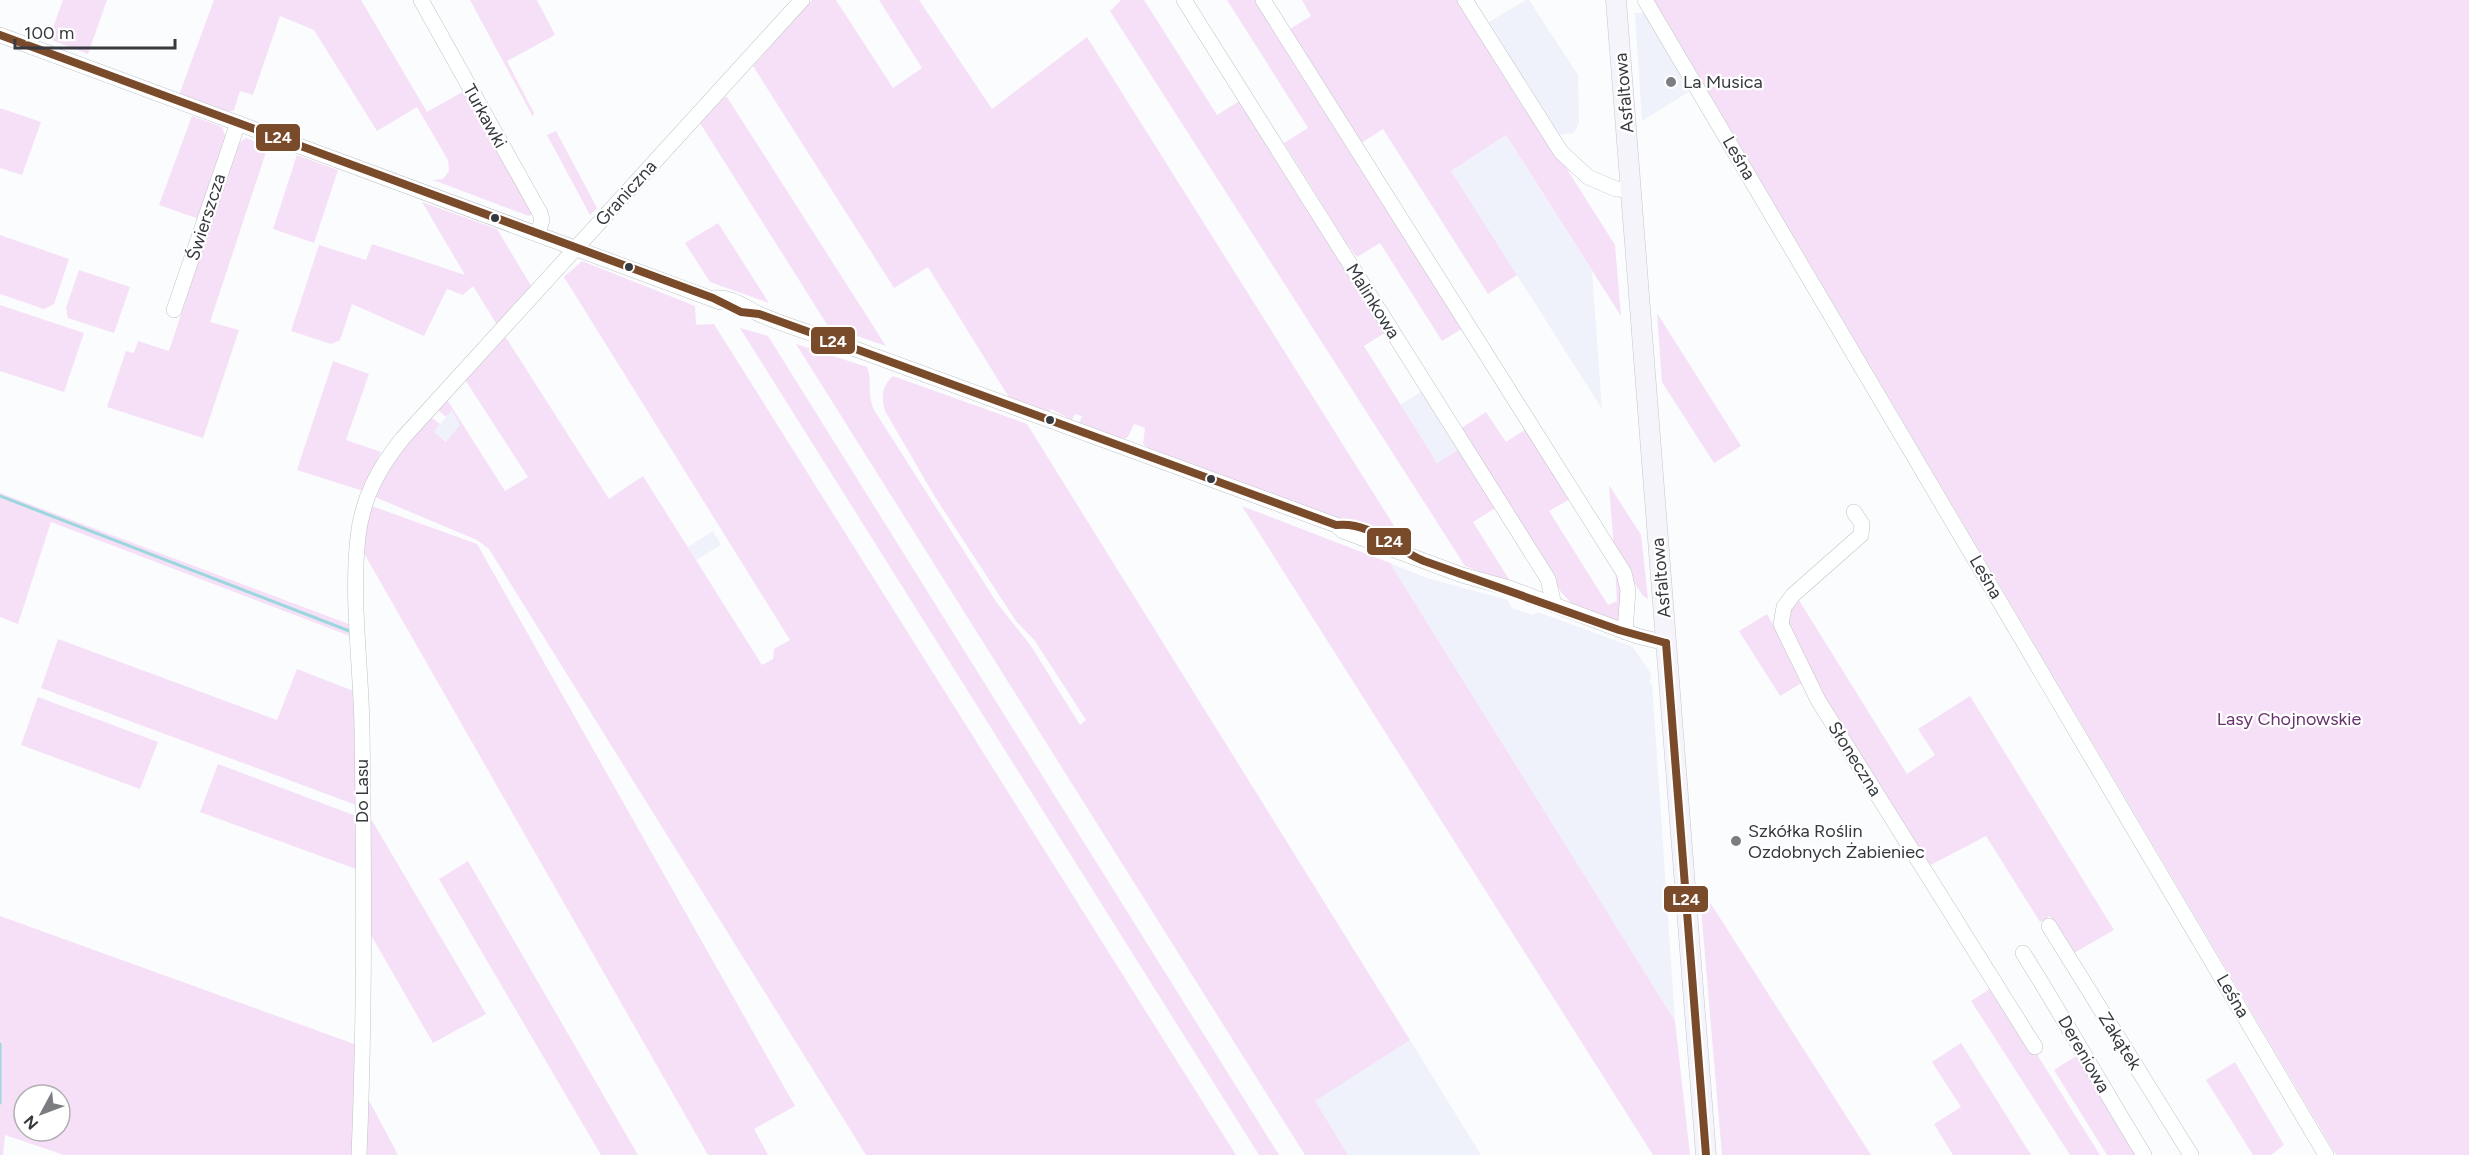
<svg xmlns="http://www.w3.org/2000/svg" width="2469" height="1155" font-family="Figtree,sans-serif">
<rect width="100%" height="100%" fill="#fbfcfd"/>
<g fill="#eff2fa">
<path d="M1526 0H1529L1578 75 1579 123 1574 133 1558 135 1489 22Z"/>
<path d="M1648 12 1693 89 1642 121 1635 13Z"/>
<path d="M1506 135 1592 271 1602 409 1451 171Z"/>
<path d="M1424 390 1461 448 1437 463 1400 405Z"/>
<path d="M452 410 461 424 447 442 434 432Z"/>
<path d="M713 531 721 545 696 560 688 547Z"/>
<path d="M1390 563 1427 578 1508 600 1512 608 1533 615 1538 612 1633 647 1651 674 1650 683 1652 684 1675 1021Z"/>
<path d="M1410 1040 1481 1155H1348L1314 1101Z"/>
</g>
<g fill="#f6e0f8" fill-rule="evenodd">
<path d="M63 0H107L88 54 49 39Z"/>
<path d="M214 0H361L427 112 464 91 535 212 529 216 433 180 443 179 449 171 448 160 417 107 377 131 314 30 280 16 253 95 240 91 234 110 228 112 179 95Z"/>
<path d="M470 0H537L555 35 507 61 534 113 533 117Z"/>
<path d="M812 0H836L893 88 922 68 879 0H919L992 109 1087 37 1406 545 1386 535 1154 452 1143 444 1145 428 1134 424 1128 437 1124 439 1079 423 1082 416 1075 414 1072 420 1051 409 1049 412 1010 399 928 267 894 288 753 66Z"/>
<path d="M1121 0H1144L1217 115 1241 100 1388 331 1364 346 1437 463 1461 448 1497 507 1473 522 1512 584 1465 566 1110 11Z"/>
<path d="M1227 0H1259L1465 327 1442 341 1380 243 1357 257 1347 244 1284 143 1308 128Z"/>
<path d="M1302 0H1460L1615 245 1621 316 1506 135 1451 171 1517 275 1488 294 1383 129 1358 145 1285 32 1311 16Z"/>
<path d="M1654 0H2469V1155H2336Z"/>
<path d="M727 97 886 346 828 326 700 123 721 99Z"/>
<path d="M0 108 41 122 22 175 0 168Z"/>
<path d="M192 116 222 127 226 138 199 219 159 205Z"/>
<path d="M556 131 597 208 590 215 547 135Z"/>
<path d="M246 138 268 146 210 322 239 330 203 438 107 407 126 351 134 353 138 341 169 351 237 144Z"/>
<path d="M297 155 338 170 314 243 273 229Z"/>
<path d="M422 202 497 229 533 289 499 328 473 286 463 295 447 289 424 336 352 304 340 340 331 344 291 331 319 245 366 260 372 244 465 275Z"/>
<path d="M718 223 769 303 710 282 685 243Z"/>
<path d="M0 235 69 259 54 304 44 309 0 294Z"/>
<path d="M582 261 695 306 696 325 714 324 1236 1155H866L489 549 477 540 370 495 384 468 429 416 440 424 434 432 446 442 460 425 452 410 446 417 438 410 446 398 505 491 528 477 464 378 505 336 609 499 643 476 762 665 773 659 774 649 790 640 564 277Z"/>
<path d="M79 270 130 287 114 333 68 318 66 308Z"/>
<path d="M0 305 84 333 64 392 0 371Z"/>
<path d="M1657 313 1741 446 1714 463 1662 382Z"/>
<path d="M740 328 768 336 1279 1155H1259Z"/>
<path d="M796 344 867 367C873 382 866 390 874 410L997 603 1031 646 1080 725 1086 720 1035 641 1016 621 935 497 885 411C881 397 882 386 893 376L1027 424 1410 1040 1315 1101 1348 1155H1305Z"/>
<path d="M333 361 369 374 346 440 381 452 363 491 297 470Z"/>
<path d="M1486 412 1506 442 1529 427 1574 497 1549 511 1608 605 1617 601 1615 564C1623 577 1627 606 1618 620L1613 622 1575 607 1561 592 1460 429Z"/>
<path d="M1609 485 1641 535 1648 599 1643 596 1614 551Z"/>
<path d="M0 493 354 626 355 638 51 522 18 624 0 617Z"/>
<path d="M369 505 477 544 795 1106 754 1129 768 1155H708L361 548Z"/>
<path d="M1242 506 1390 563 1675 1021 1690 1155H1653Z"/>
<path d="M1797 597 1907 774 1935 755 1918 729 1970 696 2114 930 2074 953 2050 916 2040 922 1986 836 1927 867 1815 689 1786 616Z"/>
<path d="M1767 614 1805 681 1780 696 1739 631Z"/>
<path d="M58 639 277 720 297 669 356 692V805L41 688Z"/>
<path d="M38 697 158 742 140 789 21 745Z"/>
<path d="M218 764 356 816V869L200 812Z"/>
<path d="M367 812 486 1014 433 1043 367 928Z"/>
<path d="M468 861 638 1155H601L439 879Z"/>
<path d="M1699 885 1871 1155H1722Z"/>
<path d="M0 916 357 1045 353 1155H64L5 1135 3 1155H0ZM24 1095H60V1131H24Z"/>
<path d="M1994 986 2100 1155H2070L1971 1001Z"/>
<path d="M1961 1043 2031 1155H1953L1934 1124 1961 1107 1932 1062Z"/>
<path d="M2081 1053 2142 1155H2107L2054 1070Z"/>
<path d="M2235 1062 2284 1145 2271 1155H2253L2206 1080Z"/>
<path d="M365 1093 398 1155H363Z"/>
</g>
<g fill="none" stroke-linecap="round" stroke-linejoin="round">
<g stroke="#9cd7de" stroke-width="3">
<path d="M0 496 352 632"/>
<path d="M0 1044V1103"/>
</g>
<defs>
<g id="minor">
<path d="M421 0 540 213 542 220 538 233"/>
<path d="M1184 0 1548 579 1554 605"/>
<path d="M1263 0 1624 573 1628 590 1625 632"/>
<path d="M1465 0 1561 152 1588 177 1616 189 1631 190"/>
<path d="M1645 0 2326 1155"/>
<path d="M0 35 720 302"/>
<path d="M713 298C731 296 744 307 759 314 781 324 805 331 828 339 998 400 1167 463 1336 525L1343 531 1462 575 1509 588 1637 636 1666 643"/>
<path d="M174 310 238 123"/>
<path d="M1854 512 1862 524 1861 535 1793 595 1784 607 1781 624 1818 700 2035 1047"/>
<path d="M2049 926 2191 1155"/>
<path d="M2023 953C2065 1020 2103 1088 2144 1155"/>
<path d="M359 1155C365 1013 364 870 362 728 361 666 351 598 358 537 362 499 378 469 402 439L802 0"/>
</g>
<path id="major" d="M1616 0 1706 1155"/>
</defs>
<use href="#minor" stroke="#c0c2c5" stroke-width="16"/>
<use href="#major" stroke="#c7c6cf" stroke-width="21"/>
<use href="#minor" stroke="#feffff" stroke-width="15"/>
<use href="#major" stroke="#f5f4fa" stroke-width="20"/>
<defs>
<g id="bus-1">
<path d="M0 35 713 298 741 312 759 314 831 340 1336 525C1371 521 1394 549 1424 561L1619 630 1666 643"/>
<path d="M1666 643 1706 1155"/>
</g>
</defs>
<use href="#bus-1" stroke="#fff" stroke-width="12"/>
<use href="#bus-1" stroke="#7a4b2a" stroke-width="8"/>
</g>
<g fill="#7b7d81" stroke="#fff" stroke-width="2">
<circle cx="1671" cy="82" r="6"/>
<circle cx="1736" cy="841" r="6"/>
</g>
<g fill="#36393e" stroke="#fff" stroke-width="2">
<circle cx="495" cy="218" r="5"/>
<circle cx="629" cy="267" r="5"/>
<circle cx="1050" cy="420" r="5"/>
<circle cx="1211" cy="479" r="5"/>
</g>
<g text-anchor="middle" stroke-width="4.5" stroke-linejoin="round" paint-order="stroke">
<g font-size="18" fill="#36393e" stroke="#fff" text-anchor="start">
<text x="1683" y="88">La Musica</text>
<text x="1748" y="837">Szkółka Roślin<tspan x="1748" dy="21">Ozdobnych Żabieniec</tspan></text>
</g>
<g font-size="18" fill="#36393e" stroke="#fff">
<text transform="translate(1624 93) rotate(-95)" y="6">Asfaltowa</text>
<text transform="translate(485 116) rotate(61)" y="6">Turkawki</text>
<text transform="translate(1739 158) rotate(60)" y="6">Leśna</text>
<text transform="translate(626 193) rotate(-48)" y="6">Graniczna</text>
<text transform="translate(206 217) rotate(-72)" y="6">Świerszcza</text>
<text transform="translate(1373 301) rotate(58)" y="6">Malinkowa</text>
<text transform="translate(1986 577) rotate(60)" y="6">Leśna</text>
<text transform="translate(1661 578) rotate(-95)" y="6">Asfaltowa</text>
<text transform="translate(1855 759) rotate(58)" y="6">Słoneczna</text>
<text transform="translate(362 791) rotate(-90)" y="6">Do Lasu</text>
<text transform="translate(2233 996) rotate(60)" y="6">Leśna</text>
<text transform="translate(2120 1041) rotate(58)" y="6">Zakątek</text>
<text transform="translate(2084 1054) rotate(60)" y="6">Dereniowa</text>
</g>
<g font-size="18" fill="#68326d" stroke="#fff">
<text x="2289" y="725">Lasy Chojnowskie</text>
</g>
</g>
<g stroke="#fff" stroke-width="2">
<rect x="255" y="123" width="46" height="29" rx="6" fill="#7a4b2a"/>
<rect x="810" y="326" width="46" height="29" rx="6" fill="#7a4b2a"/>
<rect x="1366" y="527" width="46" height="29" rx="6" fill="#7a4b2a"/>
<rect x="1663" y="885" width="46" height="28" rx="6" fill="#7a4b2a"/>
</g>
<g font-size="16" text-anchor="middle" font-weight="bold" fill="#fff">
<text x="278" y="143">L24</text>
<text x="833" y="347">L24</text>
<text x="1389" y="547">L24</text>
<text x="1686" y="905">L24</text>
</g>
<g transform="translate(42 1113) rotate(229)"><circle r="28" fill="#ffffff" stroke="#afb0b2" stroke-width="1.5"/>
<path d="M0-4.5L10 22L0 15L-10 22Z" fill="#7b7d81"/>
<text y="-9" font-size="16" font-weight="bold" text-anchor="middle" fill="#36393e">N</text>
</g>
<path d="M15 39v9h160v-9" fill="none" stroke="#36393e" stroke-width="3"/>
<text x="24" y="39" font-size="18" fill="#36393e" stroke="#ffffff" stroke-width="4.5" paint-order="stroke">100 m</text>
</svg>
